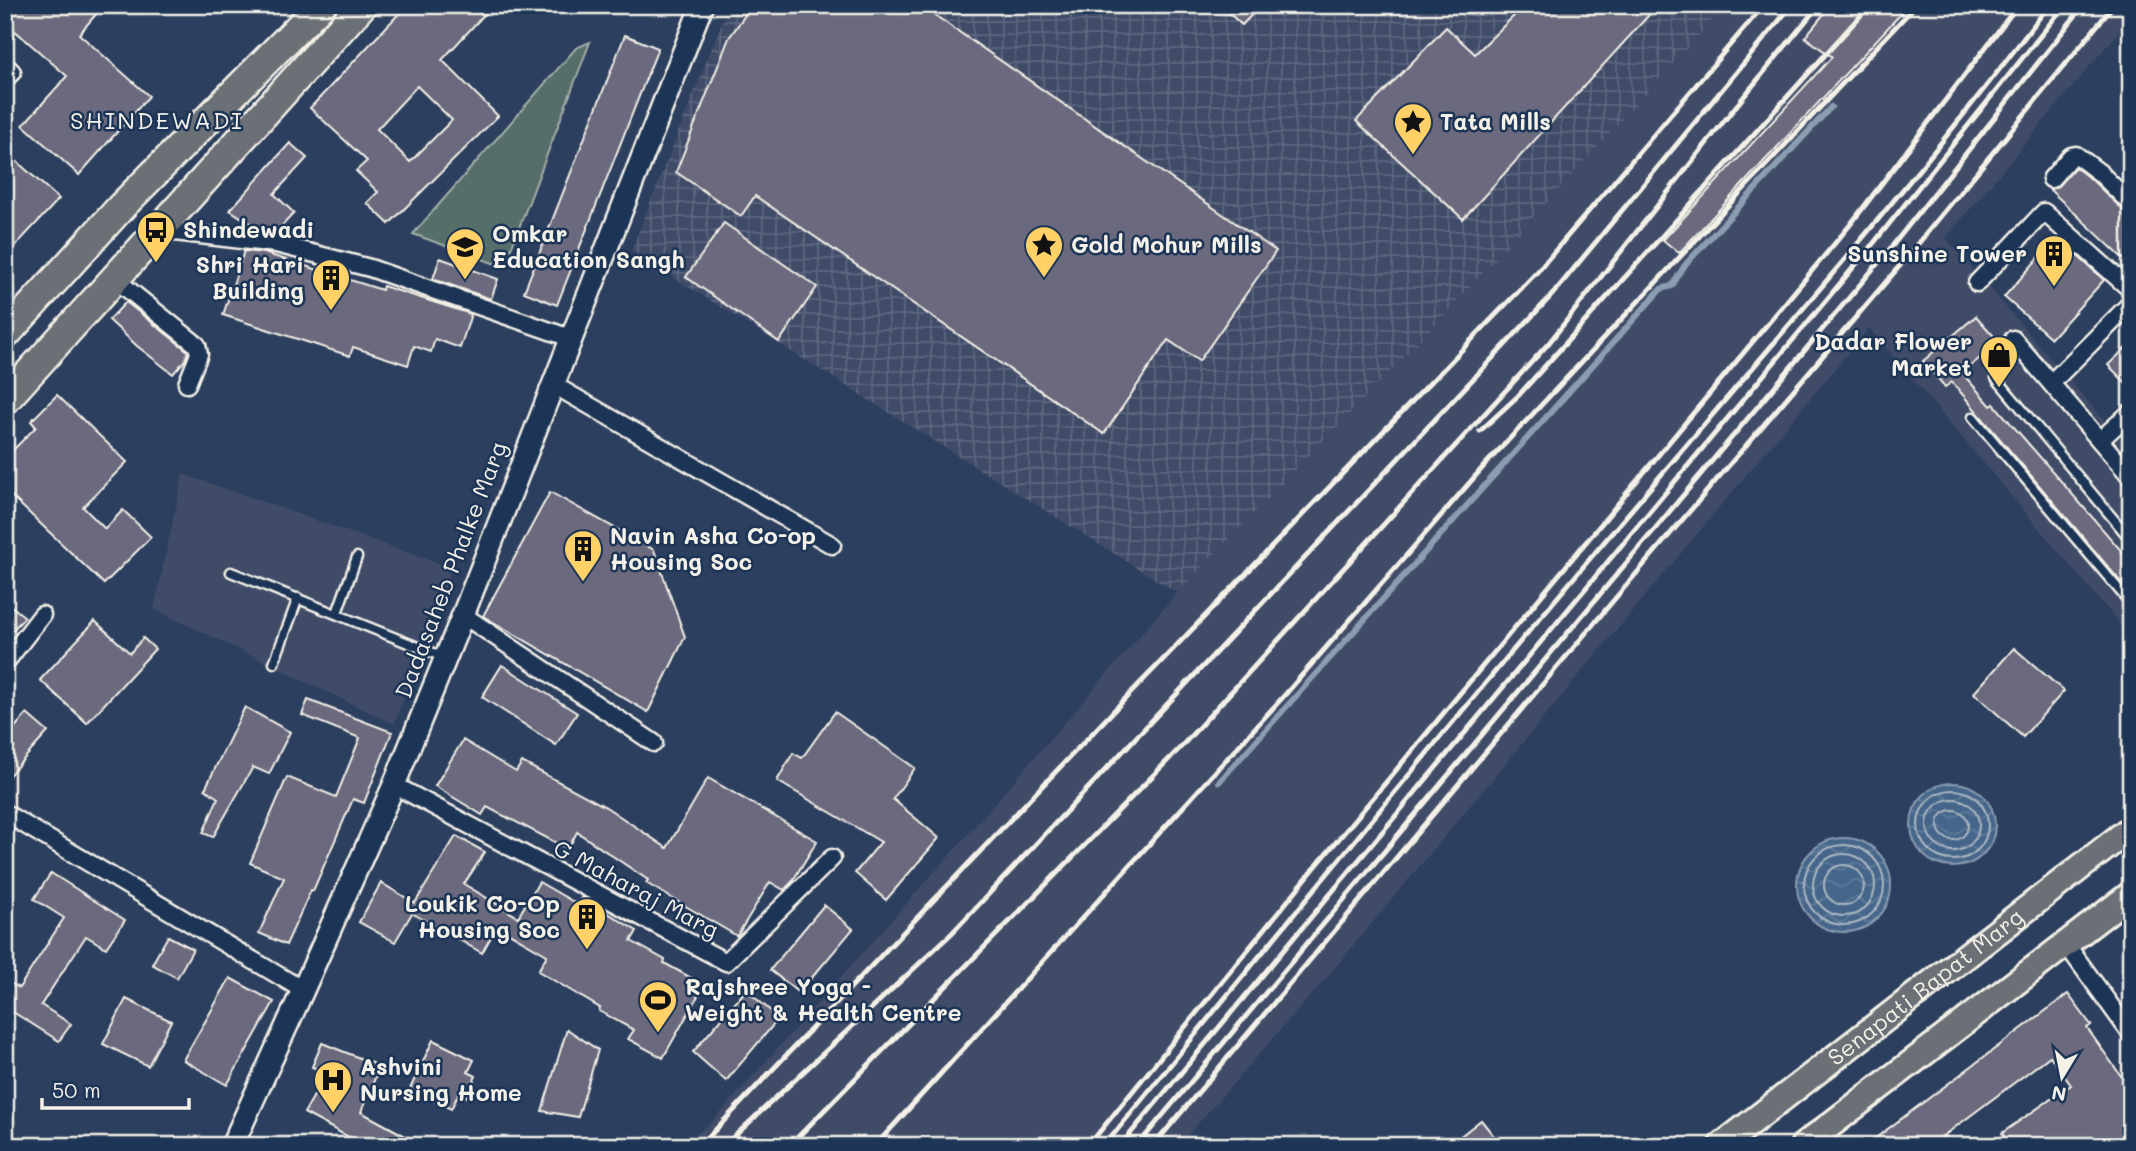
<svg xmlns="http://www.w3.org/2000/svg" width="2136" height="1151" font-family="Mali,sans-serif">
<defs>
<pattern id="industrial-grid" width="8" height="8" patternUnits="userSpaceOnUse" patternTransform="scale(1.75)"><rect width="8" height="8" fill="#3f4c68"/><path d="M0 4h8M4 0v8" fill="none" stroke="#5b667e"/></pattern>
<pattern id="water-waves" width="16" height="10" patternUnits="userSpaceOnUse" patternTransform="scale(1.75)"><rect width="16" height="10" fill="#45658a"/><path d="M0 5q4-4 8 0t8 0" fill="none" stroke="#607c9a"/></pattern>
</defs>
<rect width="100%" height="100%" fill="#2c3f5f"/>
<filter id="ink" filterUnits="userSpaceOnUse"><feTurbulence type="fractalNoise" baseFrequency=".0143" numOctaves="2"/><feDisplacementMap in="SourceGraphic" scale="14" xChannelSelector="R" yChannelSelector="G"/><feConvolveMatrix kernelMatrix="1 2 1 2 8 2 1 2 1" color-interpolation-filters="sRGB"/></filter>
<g filter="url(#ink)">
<g fill="#3f4c68">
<path d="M1726 5H2131V17L1946 238 2131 451V637L1869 328 1328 976 1178 1146H679L712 1122 955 849 1177 593 1452 307Z"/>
<path d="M183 474 452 568 394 724 154 609Z"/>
</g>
<path fill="url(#industrial-grid)" d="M729 5H1726L1452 307 1177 593 631 251Z"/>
<path fill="#566e6b" stroke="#a5b0aa" stroke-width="2" d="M590 42 504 267 413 234 576 48Z"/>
<g fill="url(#water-waves)" stroke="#8b9db0" stroke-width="2">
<circle cx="1953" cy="825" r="42"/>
<circle cx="1844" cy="885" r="47"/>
</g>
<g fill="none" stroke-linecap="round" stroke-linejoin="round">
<g stroke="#aeb9c2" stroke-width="2">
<circle cx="1953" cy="825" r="35"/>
<circle cx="1953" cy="825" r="26"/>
<circle cx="1953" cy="825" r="15"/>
<circle cx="1844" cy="885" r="40"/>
<circle cx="1844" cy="885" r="31"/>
<circle cx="1844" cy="885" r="20"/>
</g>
<path stroke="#8b9db0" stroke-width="6" d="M1219 782 1661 289 1672 286 1685 265 1831 107"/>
</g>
<g fill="#6a697d" stroke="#f4f1e8" stroke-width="2" fill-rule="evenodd">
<path d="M5 5H104L79 34 149 96 79 175 23 125 67 76 5 22Z"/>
<path d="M407 5H493L442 60 498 116 389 224 367 203 378 192 356 171 367 161 310 108ZM417 86 452 120 410 162 377 129Z"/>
<path d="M752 5H920L1276 251 1199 361 1168 340 1104 434 755 196 741 216 676 172 729 38Z"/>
<path d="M1220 5H1261L1242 25Z"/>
<path d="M1525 5H1658L1463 219 1356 121 1446 27 1475 54Z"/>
<path d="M1831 5H1909L1679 253 1663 240 1832 57 1805 37Z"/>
<path d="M625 35 658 48 557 305 524 292Z"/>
<path d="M290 143 307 158 274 194 294 213 279 229 251 230 253 225 230 210Z"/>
<path d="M5 151 59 199 5 257Z"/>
<path d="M2075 167 2093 181 2124 211 2131 214V266L2049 189 2058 186Z"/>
<path d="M724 223 817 287 779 342 686 277Z"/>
<path d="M2057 237 2104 280 2051 338 2004 297Z"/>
<path d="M244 251 264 253 382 290 383 286 471 314 460 348 435 339 431 352 414 346 408 365 353 347 350 356 223 315Z"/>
<path d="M440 258 498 279 491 299 433 279Z"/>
<path d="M126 302 188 351 185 360 173 374 137 346 109 320Z"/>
<path d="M1976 316 1999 342 1962 373 1991 406 1994 404 2131 562V594L1952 382 1945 387 1923 361Z"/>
<path d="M2131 343V388L2108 365Z"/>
<path d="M57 395 127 462 83 507 105 529 123 510 151 537 104 584 5 490V458L36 427 31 421Z"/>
<path d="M550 492 654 550 685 637 648 712 483 616Z"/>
<path d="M5 601 25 617 5 638Z"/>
<path d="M95 621 130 653 143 638 155 649 87 723 40 680Z"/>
<path d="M2014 648 2064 691 2023 737 1974 693Z"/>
<path d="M502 665 577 713 556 745 482 697Z"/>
<path d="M308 700 392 732 364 803 353 799 313 891 311 890 286 945 259 933 284 878 250 863 287 777 336 797 360 738 302 715Z"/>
<path d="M245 707 290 732 269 774 253 767 213 837 203 833 218 798 205 789Z"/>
<path d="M835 712 915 768 893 799 939 838 886 900 855 873 881 842 777 781 793 753 802 758Z"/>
<path d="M27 714 48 732 5 780V738Z"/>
<path d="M463 740 516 772 522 762 606 807 667 848 708 778 817 841 792 882 784 890 770 882 737 936 646 883 648 880 577 832 568 849 487 807 482 815 435 786Z"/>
<path d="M456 836 485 852 464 884 518 917 539 882 577 904 582 897 637 931 631 941 665 960 664 963 704 985 663 1058 628 1039 634 1030 599 1011 600 1008 538 971 547 955 497 926 482 953 412 913 395 942 359 922 381 883 415 903Z"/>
<path d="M51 873 125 920 106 948 86 936 41 1005 71 1024 59 1041 5 1007V980L19 988 64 918 34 899Z"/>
<path d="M824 905 853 929 799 993 770 970Z"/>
<path d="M168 936 193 949 177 978 152 964Z"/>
<path d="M230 978 274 1002 227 1085 183 1060Z"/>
<path d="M746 990 779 1018 726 1081 693 1052Z"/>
<path d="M2068 994 2091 1025 2087 1028 2131 1090V1146H2011L2002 1133 2071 1085 2050 1056 1930 1146H1865Z"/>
<path d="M126 999 171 1021 148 1066 103 1044Z"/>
<path d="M567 1029 598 1050 578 1117 542 1111Z"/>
<path d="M433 1040 474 1060 468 1072 476 1076 466 1097 459 1093 451 1109 410 1089Z"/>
<path d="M322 1043 380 1066 361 1112 424 1146H365L304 1113 327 1073 312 1067Z"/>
<path d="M1481 1120 1502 1146H1448Z"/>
</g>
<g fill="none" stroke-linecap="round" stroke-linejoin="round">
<defs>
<g id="lane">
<path d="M1996 378 2131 540"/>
<path d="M1973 417 2131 604"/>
<path d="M231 572 443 657"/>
<path d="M337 613 357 557"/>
<path d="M274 663 298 598"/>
</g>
<g id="street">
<path d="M5 65 12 72 5 79"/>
<path d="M2051 179 2071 156 2076 155 2100 173 2131 204"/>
<path d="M158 230 276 244 370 268 570 338"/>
<path d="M115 279 197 345 199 354 187 384"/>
<path d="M1977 283 2044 212 2131 290"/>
<path d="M2013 339 2131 477"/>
<path d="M2051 383 2131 303"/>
<path d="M552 384 832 545"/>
<path d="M2100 440 2131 412"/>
<path d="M463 615 654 743"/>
<path d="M5 663 42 615"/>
<path d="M394 785 726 962 832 858"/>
<path d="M5 813 303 990"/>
<path d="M2066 944 2131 1034"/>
</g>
<path id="secondary" d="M232 1146 303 990 394 785 463 615 702 5"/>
<g id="primary">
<path id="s1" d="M1721 1146 2131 828"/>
<path d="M1803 1146 2131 894"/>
</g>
<g id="highway">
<path d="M5 335 122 206 321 5"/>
<path d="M5 400 362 5"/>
</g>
</defs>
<use href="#lane" stroke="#f4f1e8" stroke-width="13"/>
<use href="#street" stroke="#f4f1e8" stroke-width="21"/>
<use href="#secondary" stroke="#f4f1e8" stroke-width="26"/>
<use href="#primary" stroke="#f4f1e8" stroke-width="30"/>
<use href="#highway" stroke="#f4f1e8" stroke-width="33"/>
<use href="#lane" stroke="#1d3557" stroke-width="8"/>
<use href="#street" stroke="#1d3557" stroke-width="16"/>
<use href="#secondary" stroke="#1d3557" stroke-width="21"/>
<use href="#primary" stroke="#6a7074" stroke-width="24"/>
<use href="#highway" stroke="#6a7074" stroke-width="28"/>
<g stroke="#f4f1e8" stroke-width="5">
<path d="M1480 431 1518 396 1870 5"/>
<path d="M700 1146 1122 702 1537 272 1764 5"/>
<path d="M724 1146 952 933 1552 295 1792 5"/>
<path d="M789 1146 1179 749 1548 344 1732 111 1819 5"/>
<path d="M875 1146 1283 697 1485 465 1916 5"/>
<path d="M1088 1146 1312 871 1850 225 2018 5"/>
<path d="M1104 1146C1264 950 1425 754 1588 561 1743 377 1904 197 2049 5"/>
<path d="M1120 1146 1873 244 2065 5"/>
<path d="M1137 1146 1889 250 2084 5"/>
<path d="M1153 1146 1618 595 1903 262 2114 5"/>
</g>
</g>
</g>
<defs>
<symbol id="sight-pin" viewBox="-11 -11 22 30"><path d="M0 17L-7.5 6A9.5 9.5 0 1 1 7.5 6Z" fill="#ffd166" stroke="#1d3557"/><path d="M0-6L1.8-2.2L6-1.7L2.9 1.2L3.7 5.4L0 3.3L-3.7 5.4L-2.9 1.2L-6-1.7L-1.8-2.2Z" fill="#111"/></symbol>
<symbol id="bus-pin" viewBox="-11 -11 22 30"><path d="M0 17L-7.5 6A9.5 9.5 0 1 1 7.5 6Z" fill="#ffd166" stroke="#1d3557"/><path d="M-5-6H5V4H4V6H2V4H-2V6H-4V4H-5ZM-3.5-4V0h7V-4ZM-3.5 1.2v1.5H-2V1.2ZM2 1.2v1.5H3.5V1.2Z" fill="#111"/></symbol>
<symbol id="school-pin" viewBox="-11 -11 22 30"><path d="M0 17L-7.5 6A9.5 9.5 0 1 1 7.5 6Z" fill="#ffd166" stroke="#1d3557"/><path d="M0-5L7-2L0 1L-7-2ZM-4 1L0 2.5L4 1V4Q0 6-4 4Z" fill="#111"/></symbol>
<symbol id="building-pin" viewBox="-11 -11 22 30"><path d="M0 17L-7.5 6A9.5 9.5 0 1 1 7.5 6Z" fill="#ffd166" stroke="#1d3557"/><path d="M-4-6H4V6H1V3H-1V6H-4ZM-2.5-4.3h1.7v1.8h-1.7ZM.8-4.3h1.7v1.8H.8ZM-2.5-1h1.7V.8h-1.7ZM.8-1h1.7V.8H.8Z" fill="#111"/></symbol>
<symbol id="shop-pin" viewBox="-11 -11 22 30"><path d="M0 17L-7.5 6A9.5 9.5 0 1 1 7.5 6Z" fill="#ffd166" stroke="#1d3557"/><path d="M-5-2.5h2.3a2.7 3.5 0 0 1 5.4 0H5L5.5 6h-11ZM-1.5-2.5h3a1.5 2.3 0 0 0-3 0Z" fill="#111"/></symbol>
<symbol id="stadium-pin" viewBox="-11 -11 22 30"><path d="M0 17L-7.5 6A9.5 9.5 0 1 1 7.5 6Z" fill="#ffd166" stroke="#1d3557"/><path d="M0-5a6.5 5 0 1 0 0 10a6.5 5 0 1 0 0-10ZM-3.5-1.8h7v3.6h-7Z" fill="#111"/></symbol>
<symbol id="hospital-pin" viewBox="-11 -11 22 30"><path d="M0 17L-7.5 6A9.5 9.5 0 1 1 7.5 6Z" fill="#ffd166" stroke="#1d3557"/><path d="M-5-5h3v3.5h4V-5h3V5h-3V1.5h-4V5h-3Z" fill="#111"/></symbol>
</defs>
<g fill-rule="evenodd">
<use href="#sight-pin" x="1391" y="100" width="44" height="60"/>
<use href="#bus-pin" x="134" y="208" width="44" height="60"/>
<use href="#sight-pin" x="1022" y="223" width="44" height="60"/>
<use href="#school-pin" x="443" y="225" width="44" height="60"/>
<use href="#building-pin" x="2032" y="232" width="44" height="60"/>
<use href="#building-pin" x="309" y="256" width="44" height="60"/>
<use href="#shop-pin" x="1977" y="333" width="44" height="60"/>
<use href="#building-pin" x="561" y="527" width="44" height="60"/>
<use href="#building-pin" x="565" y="895" width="44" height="60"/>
<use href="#stadium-pin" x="636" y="978" width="44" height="60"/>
<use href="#hospital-pin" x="311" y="1058" width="44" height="60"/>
</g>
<g text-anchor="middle" stroke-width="5" stroke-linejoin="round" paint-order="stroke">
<g font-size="23" font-weight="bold" fill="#f4f1e8" stroke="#1d3557" text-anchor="start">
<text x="1440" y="130">Tata Mills</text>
<text x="183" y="238">Shindewadi</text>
<text x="492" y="242">Omkar<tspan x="492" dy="26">Education Sangh</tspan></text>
<text x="1071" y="253">Gold Mohur Mills</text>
<text x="2027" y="262" text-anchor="end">Sunshine Tower</text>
<text x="304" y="273" text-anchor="end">Shri Hari<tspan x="304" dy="26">Building</tspan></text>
<text x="1972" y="350" text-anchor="end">Dadar Flower<tspan x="1972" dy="26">Market</tspan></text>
<text x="610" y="544">Navin Asha Co-op<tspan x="610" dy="26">Housing Soc</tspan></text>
<text x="560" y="912" text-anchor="end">Loukik Co-Op<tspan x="560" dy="26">Housing Soc</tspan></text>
<text x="685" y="995">Rajshree Yoga -<tspan x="685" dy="26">Weight &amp; Health Centre</tspan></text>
<text x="360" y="1075">Ashvini<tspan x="360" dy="26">Nursing Home</tspan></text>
</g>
<g font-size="23" fill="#f4f1e8" stroke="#1d3557">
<text transform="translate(451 570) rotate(-69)" y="8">Dadasaheb Phalke Marg</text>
<text transform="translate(636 889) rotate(28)" y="8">G Maharaj Marg</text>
<text dy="8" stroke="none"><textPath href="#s1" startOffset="259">Senapati Bapat Marg</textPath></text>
</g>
<g font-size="24" letter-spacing="2" fill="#f4f1e8" stroke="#1d3557">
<text x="157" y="129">SHINDEWADI</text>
</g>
</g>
<rect width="2136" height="1151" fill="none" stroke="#1d3557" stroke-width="28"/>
<rect x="14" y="14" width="2108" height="1123" fill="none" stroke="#f4f1e8" stroke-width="2.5" filter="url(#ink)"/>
<g transform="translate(2062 1077) rotate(190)" stroke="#1d3557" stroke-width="5" paint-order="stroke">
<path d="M0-5L12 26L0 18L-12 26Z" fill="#f4f1e8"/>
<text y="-10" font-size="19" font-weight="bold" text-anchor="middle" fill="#f4f1e8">N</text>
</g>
<path d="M42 1098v10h147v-10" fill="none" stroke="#f4f1e8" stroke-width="3.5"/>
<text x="52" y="1098" font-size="21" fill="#f4f1e8" stroke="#1d3557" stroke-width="5" paint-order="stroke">50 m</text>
</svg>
